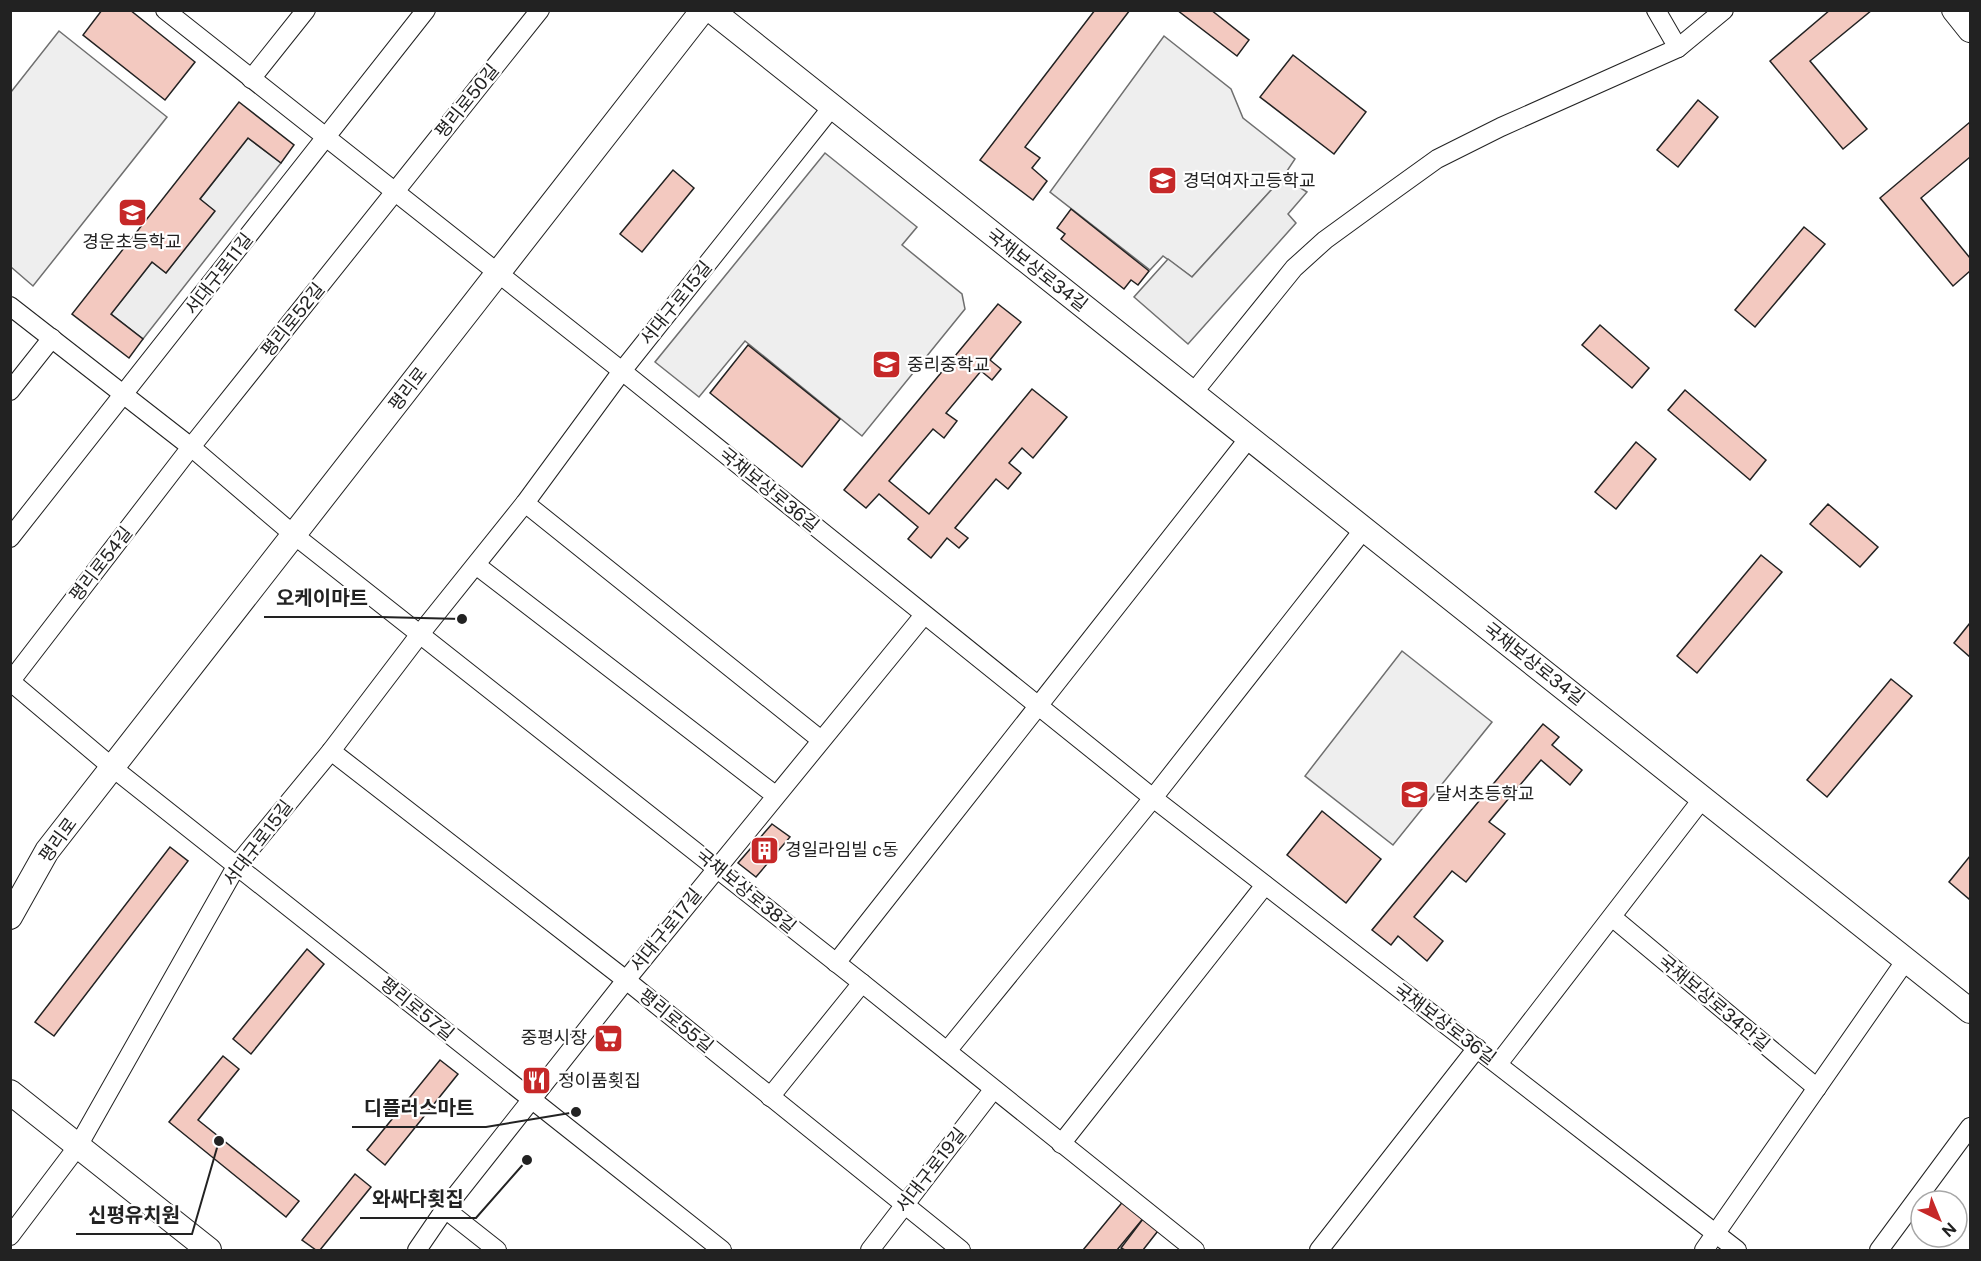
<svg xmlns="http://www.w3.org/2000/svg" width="1981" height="1261" font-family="'Public Sans','Noto Sans KR',sans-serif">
<rect width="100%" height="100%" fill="#fff"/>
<g fill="#eee" stroke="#6f6f6f" stroke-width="1.5">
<path d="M59 31 167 117 33 286 11 267V92Z"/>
<path d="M1164 36 1231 89 1243 118 1295 159 1283 177 1192 277 1163 256 1150 270 1050 192Z"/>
<path d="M825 153 917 227 902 245 962 294 965 309 862 436 745 341 699 397 655 362Z"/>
<path d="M1402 651 1492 722 1393 845 1305 776Z"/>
</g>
<g fill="#ededed" stroke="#6f6f6f" stroke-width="1.5">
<path d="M248 138 281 163 143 339 111 314 152 262 166 273 214 211 200 199Z"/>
<path d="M1283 177 1307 192 1288 214 1296 223 1188 344 1134 297 1168 259 1192 277Z"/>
</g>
<g fill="#f3c9c0" stroke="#222" stroke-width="1.5">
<path d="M102 10H130L195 62 165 100 83 35Z"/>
<path d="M1095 10H1130L1025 147 1040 158 1032 168 1047 181 1033 200 980 160Z"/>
<path d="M1177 10H1211L1249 40 1237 56Z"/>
<path d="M1830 10H1872L1810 61 1867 129 1843 149 1770 61Z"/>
<path d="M1293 55 1366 112 1334 154 1260 97Z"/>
<path d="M1698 100 1718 117 1678 167 1657 150Z"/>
<path d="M239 102 294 145 281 163 248 138 200 199 215 211 166 273 152 262 111 314 143 339 129 358 72 314Z"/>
<path d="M1970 122V157L1921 198 1970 258V271L1953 286 1880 198Z"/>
<path d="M673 170 694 188 642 252 620 234Z"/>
<path d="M1071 209 1149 271 1138 285 1131 280 1124 289 1061 239 1065 234 1057 228Z"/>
<path d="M1804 227 1825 244 1755 327 1735 310Z"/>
<path d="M998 304 1021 322 990 360 1001 369 992 380 981 371 946 413 957 421 944 438 933 429 889 481 929 514 1032 389 1067 417 1033 458 1022 448 1009 463 1021 473 1008 489 996 479 955 528 968 538 959 548 947 538 931 558 908 539 918 527 879 494 866 508 844 490Z"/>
<path d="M1600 325 1649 368 1632 388 1582 345Z"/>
<path d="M748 345 840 419 802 467 710 393Z"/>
<path d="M1685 390 1766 460 1750 480 1668 410Z"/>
<path d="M1636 442 1656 459 1616 509 1595 492Z"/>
<path d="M1828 504 1878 547 1860 567 1810 524Z"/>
<path d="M1761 555 1782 572 1697 673 1677 656Z"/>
<path d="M1970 623V657L1954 643Z"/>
<path d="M1891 679 1912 696 1827 797 1807 780Z"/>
<path d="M1543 724 1559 737 1552 745 1582 770 1570 785 1541 760 1489 822 1505 834 1466 882 1452 871 1414 917 1443 941 1427 961 1398 936 1391 945 1372 930Z"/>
<path d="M1322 811 1381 859 1346 903 1287 855Z"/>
<path d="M772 824 790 837 756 877 738 863Z"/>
<path d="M170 847 188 861 54 1036 35 1022Z"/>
<path d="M1970 856V897L1969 899 1949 882Z"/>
<path d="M307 949 324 964 251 1054 233 1039Z"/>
<path d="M223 1056 239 1069 198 1120 299 1201 286 1217 169 1122Z"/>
<path d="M440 1060 458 1074 385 1165 367 1150Z"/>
<path d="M355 1174 371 1187 320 1250H316L302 1240Z"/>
<path d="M1125 1199 1146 1215 1117 1250H1083Z"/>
<path d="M1146 1215 1161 1227 1143 1250H1125L1121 1248Z"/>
</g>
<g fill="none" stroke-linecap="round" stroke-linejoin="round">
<defs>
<g id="minor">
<path d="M165 10 622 371 1153 798 1737 1250"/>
<path d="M1656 10 1678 48"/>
<path d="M251 79 306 10"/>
<path d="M10 306 191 447 294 535 862 983 1195 1250"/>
<path d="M10 391 52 338"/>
<path d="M1193 393 1294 268 1325 240 1380 200 1437 159 1501 127 1678 48 1724 10"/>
<path d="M525 503 821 740"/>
<path d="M10 538 426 10"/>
<path d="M476 565 775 795"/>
<path d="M10 681 113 768 722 1250"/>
<path d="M10 682 191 447 540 10"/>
<path d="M331 751 626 980 961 1250"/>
<path d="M1612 917 1817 1088"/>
<path d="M836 963 1249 438"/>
<path d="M947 1051 1153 798 1364 529"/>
<path d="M1498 1064 1703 798"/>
<path d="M770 1097 862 983"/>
<path d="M1061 1144 1265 885"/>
<path d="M445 1209 497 1250"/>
<path d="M10 1236 78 1146 237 865 331 751 420 634 525 503 622 371 832 107"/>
<path d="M417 1250 445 1209 626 980 924 615"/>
<path d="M870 1250 993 1090"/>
<path d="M1319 1250 1477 1048"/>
<path d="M1704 1250 1906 960"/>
<path d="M1879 1250 1970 1127"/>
</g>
<g id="major">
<path d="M711 10 1970 1011"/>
<path d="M1954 10 1970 30"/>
<path d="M10 917 47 851 703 10"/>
<path d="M10 1092 209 1250"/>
</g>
</defs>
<use href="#minor" stroke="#222" stroke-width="20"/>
<use href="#major" stroke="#222" stroke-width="26"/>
<use href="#minor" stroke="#fff" stroke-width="18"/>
<use href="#major" stroke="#fff" stroke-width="24"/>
</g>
<defs>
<symbol id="school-square" viewBox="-11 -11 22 22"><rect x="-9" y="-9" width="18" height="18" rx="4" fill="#c62828" stroke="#fff"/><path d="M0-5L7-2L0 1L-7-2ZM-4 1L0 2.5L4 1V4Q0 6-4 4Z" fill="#fff"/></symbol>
<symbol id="building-square" viewBox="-11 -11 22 22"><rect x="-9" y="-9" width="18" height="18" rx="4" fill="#c62828" stroke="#fff"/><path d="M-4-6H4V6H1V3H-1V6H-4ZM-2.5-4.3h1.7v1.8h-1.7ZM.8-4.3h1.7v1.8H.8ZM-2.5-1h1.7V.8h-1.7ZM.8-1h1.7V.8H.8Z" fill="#fff"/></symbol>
<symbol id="supermarket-square" viewBox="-11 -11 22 22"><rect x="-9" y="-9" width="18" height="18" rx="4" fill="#c62828" stroke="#fff"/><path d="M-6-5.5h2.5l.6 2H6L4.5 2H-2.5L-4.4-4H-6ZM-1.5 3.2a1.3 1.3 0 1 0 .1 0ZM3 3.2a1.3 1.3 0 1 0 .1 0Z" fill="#fff"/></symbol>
<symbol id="restaurant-square" viewBox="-11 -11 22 22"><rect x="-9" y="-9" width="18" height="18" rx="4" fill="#c62828" stroke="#fff"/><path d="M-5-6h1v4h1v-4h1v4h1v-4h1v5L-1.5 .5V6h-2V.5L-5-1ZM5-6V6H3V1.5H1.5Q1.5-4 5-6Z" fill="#fff"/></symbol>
</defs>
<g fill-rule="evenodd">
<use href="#school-square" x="1146" y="164" width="33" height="33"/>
<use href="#school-square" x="116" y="196" width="33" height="33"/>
<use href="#school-square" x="870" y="348" width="33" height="33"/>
<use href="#school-square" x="1398" y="778" width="33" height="33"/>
<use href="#building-square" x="748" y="834" width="33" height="33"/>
<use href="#supermarket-square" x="592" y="1022" width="33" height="33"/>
<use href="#restaurant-square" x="520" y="1064" width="33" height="33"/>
</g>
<g text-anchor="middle" stroke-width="4.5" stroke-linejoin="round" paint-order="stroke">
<g font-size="18" fill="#222" stroke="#fff">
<text transform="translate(467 101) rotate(-51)" y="6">평리로50길</text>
<text transform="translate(1037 270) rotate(38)" y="6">국채보상로34길</text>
<text transform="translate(219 274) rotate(-52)" y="6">서대구로11길</text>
<text transform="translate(676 303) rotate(-51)" y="6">서대구로15길</text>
<text transform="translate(293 320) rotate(-51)" y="6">평리로52길</text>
<text transform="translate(408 389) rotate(-52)" y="6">평리로</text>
<text transform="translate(769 490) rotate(39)" y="6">국채보상로36길</text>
<text transform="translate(101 564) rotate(-52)" y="6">평리로54길</text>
<text transform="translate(1534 664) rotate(38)" y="6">국채보상로34길</text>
<text transform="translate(58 840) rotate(-54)" y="6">평리로</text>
<text transform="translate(258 843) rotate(-53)" y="6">서대구로15길</text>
<text transform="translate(746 891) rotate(39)" y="6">국채보상로38길</text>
<text transform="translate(666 930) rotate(-51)" y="6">서대구로17길</text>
<text transform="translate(1714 1003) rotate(40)" y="6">국채보상로34안길</text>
<text transform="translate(417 1009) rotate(39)" y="6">평리로57길</text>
<text transform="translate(676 1021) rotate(39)" y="6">평리로55길</text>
<text transform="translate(1445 1024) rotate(37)" y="6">국채보상로36길</text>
<text transform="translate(931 1170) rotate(-52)" y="6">서대구로19길</text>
</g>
<g font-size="18" fill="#222" stroke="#fff" text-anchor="start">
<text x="1183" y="187">경덕여자고등학교</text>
<text x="132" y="248" text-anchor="middle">경운초등학교</text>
<text x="907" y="371">중리중학교</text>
<text x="1435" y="800">달서초등학교</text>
<text x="785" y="856">경일라임빌 c동</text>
<text x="587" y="1044" text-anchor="end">중평시장</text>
<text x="558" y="1087">정이품횟집</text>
</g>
</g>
<path fill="none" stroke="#222" stroke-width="2" d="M462 619L380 617H264M576 1112L486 1127H352M527 1160L476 1218H360M219 1141L192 1234H76"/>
<g fill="#222" stroke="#fff" stroke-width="2">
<circle cx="462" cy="619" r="6"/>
<circle cx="576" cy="1112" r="6"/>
<circle cx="527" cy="1160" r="6"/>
<circle cx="219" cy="1141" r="6"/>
</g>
<g font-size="20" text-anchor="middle" font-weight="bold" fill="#222" stroke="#fff" stroke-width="4.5" stroke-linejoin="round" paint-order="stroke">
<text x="322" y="605">오케이마트</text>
<text x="419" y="1115">디플러스마트</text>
<text x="418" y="1206">와싸다횟집</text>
<text x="134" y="1222">신평유치원</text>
</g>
<rect width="1981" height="1261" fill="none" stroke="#222222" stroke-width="24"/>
<g transform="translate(1939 1219) rotate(137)"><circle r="28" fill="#ffffff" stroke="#a7a7a7" stroke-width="1.5"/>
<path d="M0-4.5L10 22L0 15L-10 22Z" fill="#c62828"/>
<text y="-9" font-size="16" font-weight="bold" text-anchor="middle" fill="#222222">N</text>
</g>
</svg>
